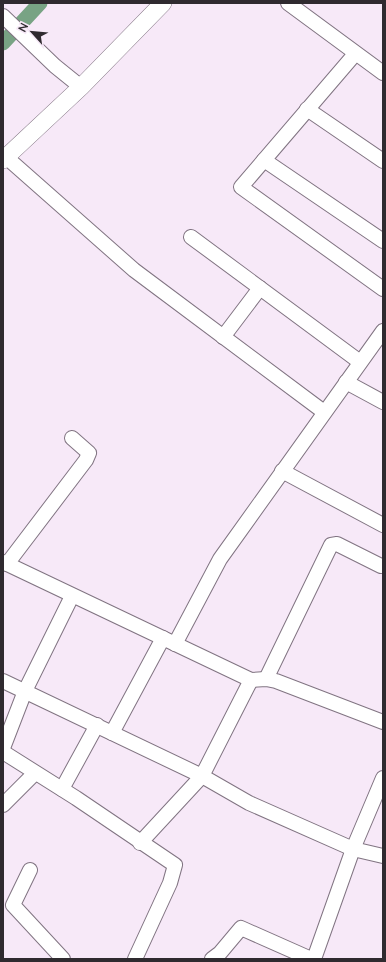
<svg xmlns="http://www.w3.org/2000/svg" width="386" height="962" font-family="Lato,sans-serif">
<rect width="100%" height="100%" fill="#f7e9f8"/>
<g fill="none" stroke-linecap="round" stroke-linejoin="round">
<path stroke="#78a384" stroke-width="15" d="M3 43 40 3"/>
<defs>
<g id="minor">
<path d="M288 3 383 73"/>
<path d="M3 16 55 66 81 87"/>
<path d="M355 54 241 187 383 289"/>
<path d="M307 109 383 161"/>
<path d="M6 157 134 270 324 412"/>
<path d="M264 160 383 241"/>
<path d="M191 237 360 362"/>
<path d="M223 337 260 288"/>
<path d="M346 382 383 402"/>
<path d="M282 471 383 525"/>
<path d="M3 562 251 680 266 679 276 681 383 722"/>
<path d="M7 564 86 460 89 453 72 438"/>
<path d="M175 644 220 559 383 331"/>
<path d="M266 679 331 545 337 544 381 566"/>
<path d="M3 681 202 776 249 803 353 849 383 856"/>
<path d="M112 733 163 638"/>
<path d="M3 748 25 691 72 596"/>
<path d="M3 752 76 798 175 865 170 883 135 959"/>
<path d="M62 789 97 725"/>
<path d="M3 805 35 773"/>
<path d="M140 843 202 776 251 680"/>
<path d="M30 870 13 905 63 959"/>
<path d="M212 959 220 953 241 928 311 959"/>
<path d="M314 959 353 849 383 778"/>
</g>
<path id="tertiary" d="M3 160 81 87 163 3"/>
</defs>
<use href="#minor" stroke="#817482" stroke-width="16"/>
<use href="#tertiary" stroke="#817482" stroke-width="18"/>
<use href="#minor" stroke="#fff" stroke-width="14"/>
<use href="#tertiary" stroke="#fff" stroke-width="17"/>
</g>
<rect width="386" height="962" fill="none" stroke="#2f2a2f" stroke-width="8"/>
<g transform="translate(32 32) rotate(297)" stroke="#f7e9f8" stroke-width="3" paint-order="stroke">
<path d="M0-3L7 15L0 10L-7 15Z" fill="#2f2a2f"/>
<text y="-6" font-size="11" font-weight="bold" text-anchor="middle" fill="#2f2a2f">N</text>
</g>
</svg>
